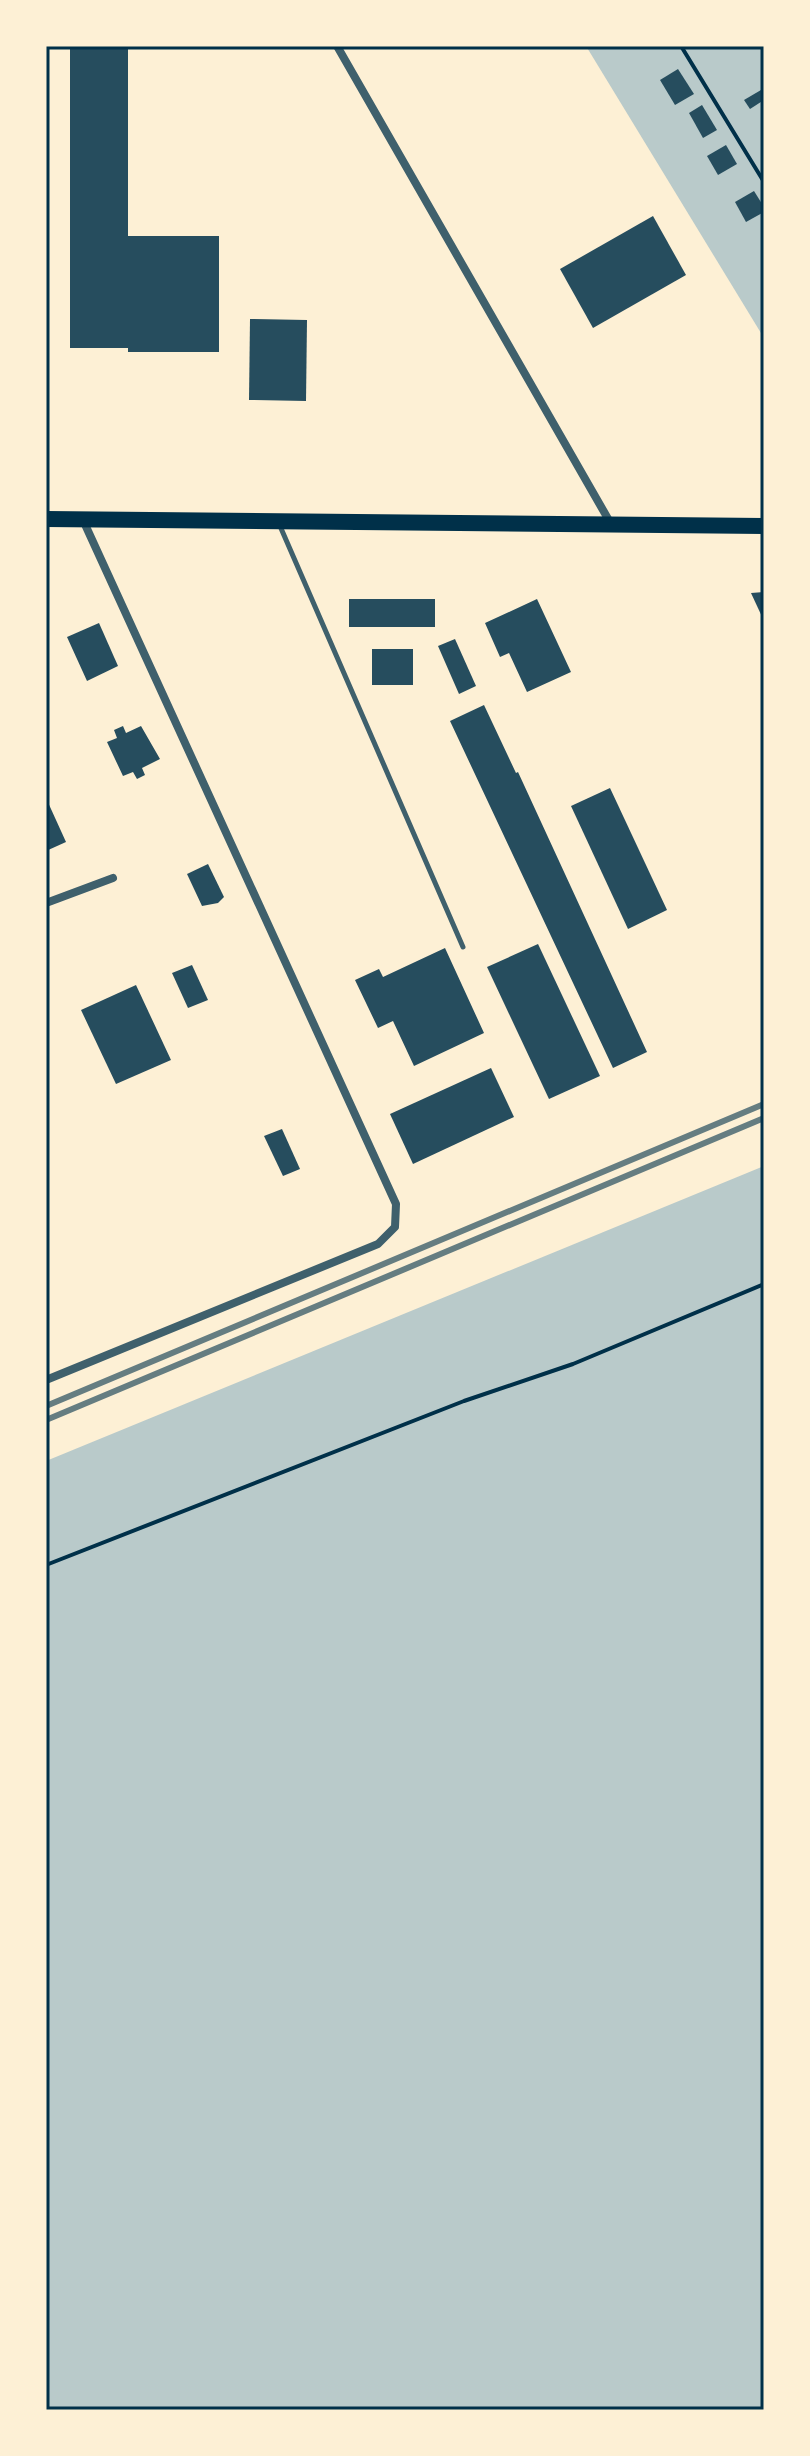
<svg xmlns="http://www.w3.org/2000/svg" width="810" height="2456" font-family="'Varela Round',sans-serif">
<rect width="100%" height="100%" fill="#fdf0d5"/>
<g fill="#b9caca">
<path d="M586 46H764V338Z"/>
<path d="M764 1166V2410H46V1461Z"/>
</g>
<g fill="#264d5e">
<path d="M70 46H128V236H219V352H128V348H70Z"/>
<path d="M678 69 694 94 675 105 660 80Z"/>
<path d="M761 90 764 100 750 109 744 100Z"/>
<path d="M702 105 717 130 703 138 689 113Z"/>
<path d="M726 145 737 164 718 175 707 156Z"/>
<path d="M754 191 764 207V212L746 222 735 202Z"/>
<path d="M653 216 686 275 593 328 560 269Z"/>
<path d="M250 319 307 320 306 401 249 400Z"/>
<path d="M764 592V621L751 593Z"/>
<rect x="349" y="599" width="86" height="28"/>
<path d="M537 599 571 672 527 692 509 653 500 657 485 623Z"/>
<path d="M99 623 118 666 87 681 67 637Z"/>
<path d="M455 639 476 686 459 694 438 646Z"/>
<rect x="372" y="649" width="41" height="36"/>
<path d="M484 705 516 773 518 772 647 1052 613 1068 450 721Z"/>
<path d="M123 726 126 733 141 726 160 759 142 768 145 775 137 779 133 772 123 776 107 742 117 738 114 730Z"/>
<path d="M610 788 667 910 628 929 571 806Z"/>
<path d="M46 798 66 842 46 851Z"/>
<path d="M208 864 224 897 218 903 202 906 187 874Z"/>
<path d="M538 944 600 1076 549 1099 487 967Z"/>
<path d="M445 948 484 1033 414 1066 393 1021 378 1028 355 980 379 969 383 977Z"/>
<path d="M192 965 208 1000 188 1008 172 973Z"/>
<path d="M136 985 171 1060 116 1084 81 1010Z"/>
<path d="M491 1068 514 1117 413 1164 390 1114Z"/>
<path d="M282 1129 300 1169 283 1176 264 1136Z"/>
</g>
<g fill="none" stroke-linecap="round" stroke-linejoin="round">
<g stroke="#003049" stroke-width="4">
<path d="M681 46 764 182"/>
<path d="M46 1565 464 1401 573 1364 764 1284"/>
</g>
<path stroke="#3f606c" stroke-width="5" d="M280 526 463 947"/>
<g stroke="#3f606c" stroke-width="8">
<path d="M337 46 611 524"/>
<path d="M46 903 113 878"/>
<path d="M46 1380 378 1244 395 1227 396 1204 83 520"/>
</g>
<path stroke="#003049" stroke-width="16" d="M46 519 764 526"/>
<g stroke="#657d81" stroke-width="6">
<path d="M46 1406 764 1104"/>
<path d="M46 1420 764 1118"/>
</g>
</g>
<rect width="810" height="2456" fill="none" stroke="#fdf0d5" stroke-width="96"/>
<rect x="48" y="48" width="714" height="2360" fill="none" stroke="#003049" stroke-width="3"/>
</svg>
